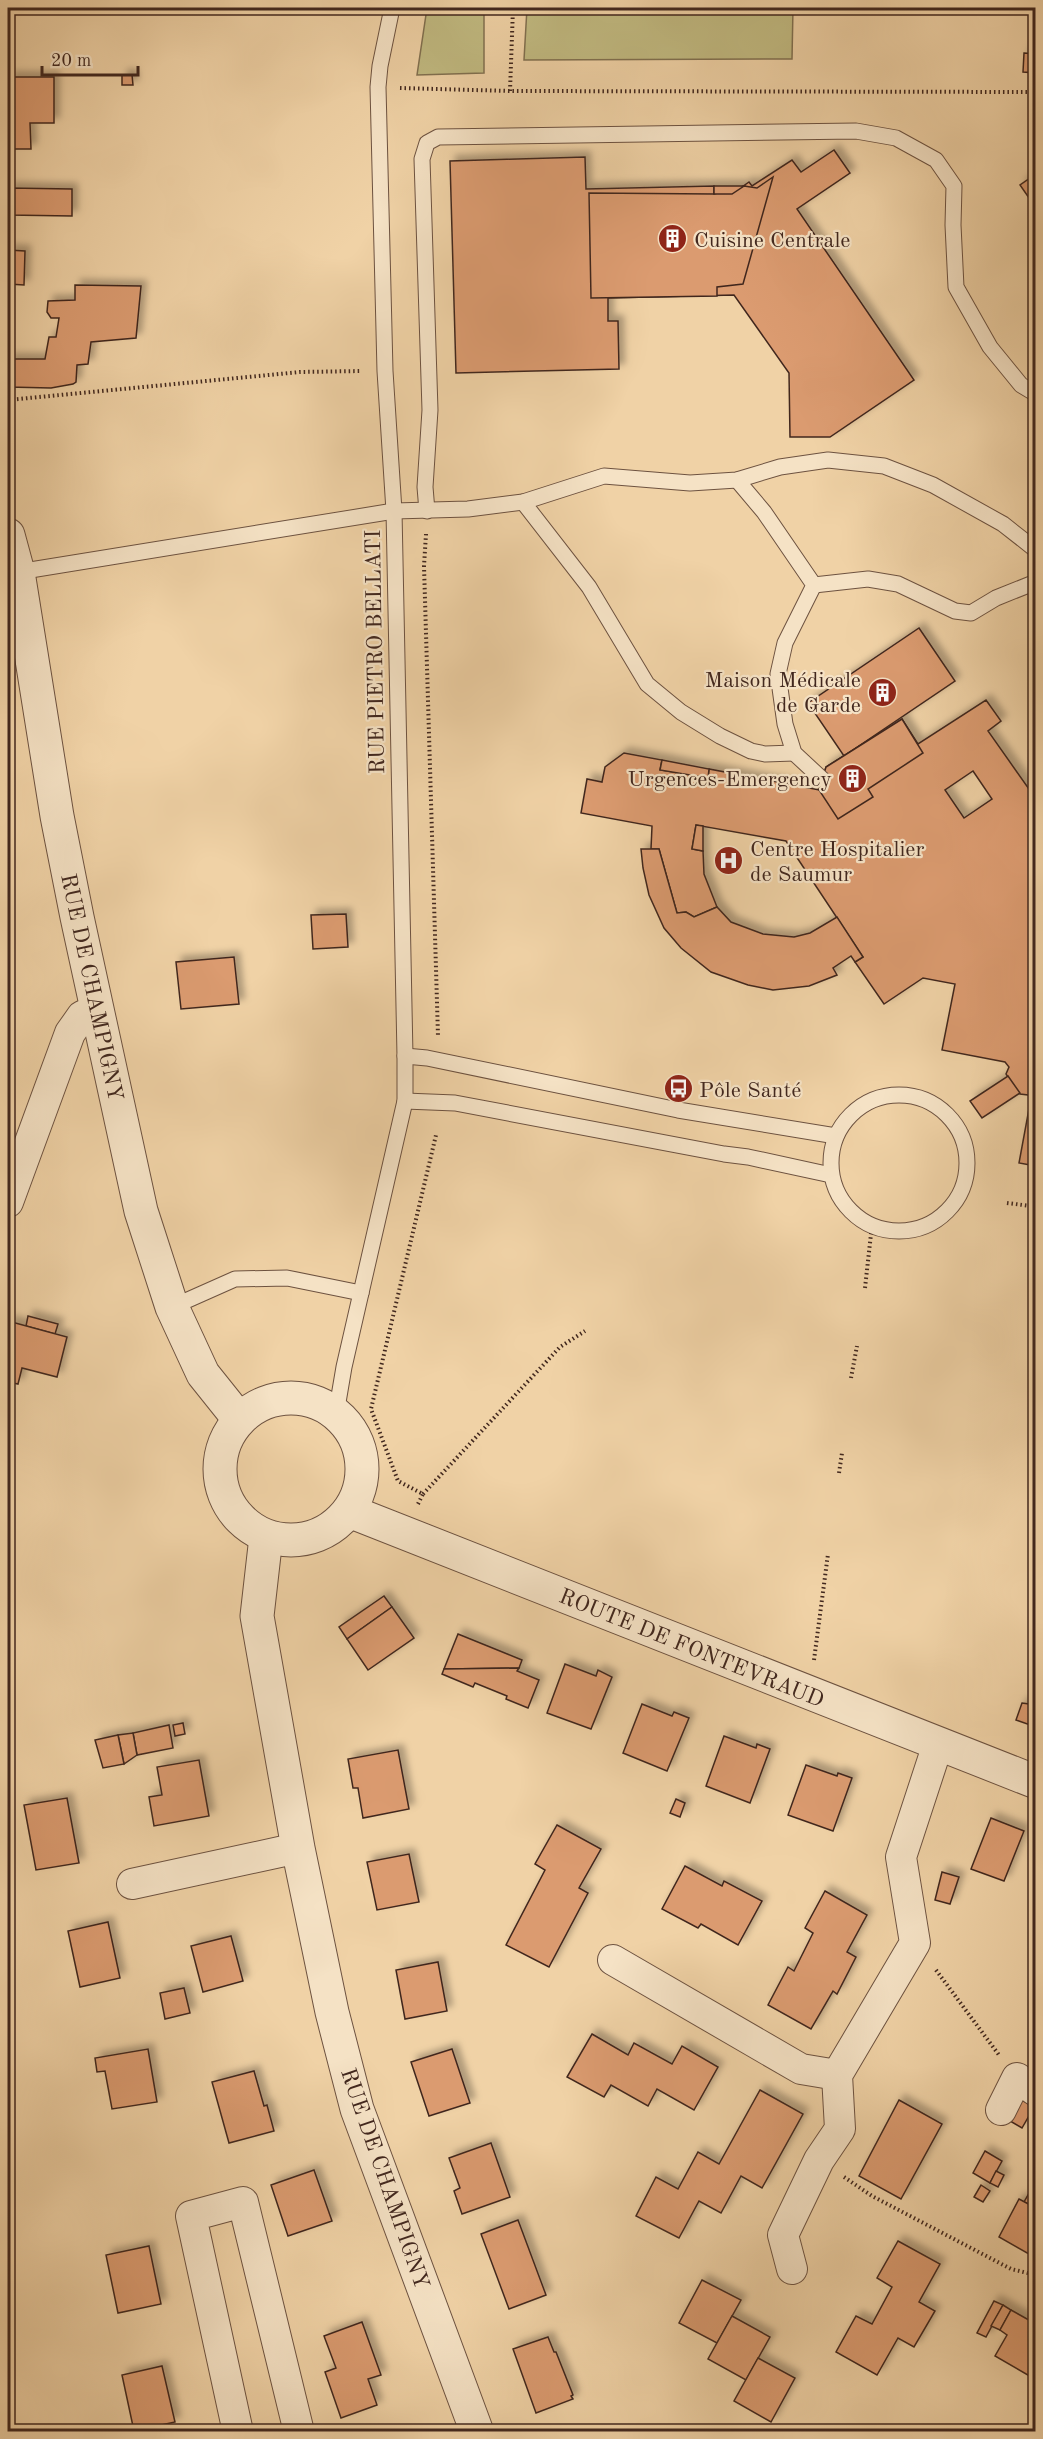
<svg xmlns="http://www.w3.org/2000/svg" width="1043" height="2439" font-family="'Old Standard TT',serif">
<defs>
<filter id="shadow"><feDropShadow dx="5.5" dy="-5.5" stdDeviation="3" flood-color="#0004"/></filter>
</defs>
<rect width="100%" height="100%" fill="#f0d2a6"/>
<filter id="stains"><feTurbulence type="fractalNoise" baseFrequency=".00333" numOctaves="4"/><feColorMatrix values="0 0 0 0 .2 0 0 0 0 .09 0 0 0 0 .02 0 0 0 .5 -.17"/></filter>
<radialGradient id="worn" r=".72"><stop offset=".6" stop-color="#630" stop-opacity="0"/><stop offset="1" stop-color="#630" stop-opacity=".3"/></radialGradient>
<g fill="#c1ba81" stroke="#817050" stroke-width="1.5">
<path d="M427 8H484V73L417 75Z"/>
<path d="M527 8H793L792 59 524 60Z"/>
</g>
<g fill="#db9b6f" stroke="#41271e" stroke-width="1.5" fill-rule="evenodd" filter="url(#shadow)">
<path d="M1024 53 1036 54V73L1023 72Z"/>
<path d="M122 75H132L133 85H122Z"/>
<path d="M8 77H54V123H30L31 149H8Z"/>
<path d="M834 150 850 173 797 209 914 380 830 437H790L789 373 734 295 608 298V321H618L619 369 456 373 450 161 585 157 586 189 714 186V194H732L749 182 752 186 792 160 801 172Z"/>
<path d="M1036 174V208L1020 185Z"/>
<path d="M773 177 743 284 717 287V296L591 298 589 193 714 194 744 186 757 188Z"/>
<path d="M714 186H744L732 194H714Z"/>
<path d="M8 188 72 189V216L8 215Z"/>
<path d="M8 250 25 251 24 285 8 284Z"/>
<path d="M75 285 141 286 136 338 91 342 88 364 77 365 76 382 73 384 51 388 8 387V359H45L49 337H56L59 318H51L47 312 48 301 75 300Z"/>
<path d="M919 628 955 681 844 756 808 703Z"/>
<path d="M986 700 1001 721 988 731 1036 799V1166L1019 1163 1031 1098 1028 1095 1020 1094 1013 1085 1006 1074 1009 1067 1005 1062 942 1050 955 984 923 978 884 1004 855 962 863 957 786 841 696 825 692 849 703 851 704 874 717 907 694 917 686 912 677 913 659 849H651L652 826 581 813 587 779 602 782 605 767 624 753 662 760 660 770 708 778 709 769 819 790 826 767 902 719 918 744ZM973 771 992 799 964 818 945 790Z"/>
<path d="M902 719 923 753 868 789 873 797 838 819 819 790 826 767Z"/>
<path d="M662 760 709 769 708 778 660 770Z"/>
<path d="M696 825 703 826V851L692 849Z"/>
<path d="M641 849H659L677 913 686 912 694 917 717 907 731 922 763 934 794 937 810 933 837 917 863 957 855 962 851 956 833 968 837 975 809 986 773 990 748 985 711 972 681 948 664 928 649 895 643 868Z"/>
<path d="M346 914 348 947 313 949 311 915Z"/>
<path d="M234 957 239 1004 181 1009 176 962Z"/>
<path d="M1008 1076 1020 1093 982 1118 970 1101Z"/>
<path d="M28 1316 58 1324 55 1334 26 1326Z"/>
<path d="M8 1321 67 1337 57 1377 22 1368 18 1384 8 1382Z"/>
<path d="M384 1596 392 1607 347 1639 339 1627Z"/>
<path d="M392 1607 414 1638 368 1670 347 1639Z"/>
<path d="M458 1634 522 1660 519 1668 444 1669Z"/>
<path d="M565 1664 596 1676 598 1670 612 1677 591 1729 547 1713Z"/>
<path d="M519 1668 517 1671 539 1680 528 1708 506 1699 507 1696 475 1683 473 1687 442 1674 444 1669Z"/>
<path d="M1022 1703 1036 1705V1727L1016 1720Z"/>
<path d="M642 1704 672 1716 674 1712 689 1718 667 1771 623 1753Z"/>
<path d="M183 1723 185 1734 175 1736 173 1725Z"/>
<path d="M169 1725 173 1748 137 1755 133 1733Z"/>
<path d="M133 1733 137 1755 124 1764 118 1735Z"/>
<path d="M118 1735 124 1764 103 1768 95 1740Z"/>
<path d="M724 1736 756 1748 757 1744 770 1749 750 1803 706 1786Z"/>
<path d="M398 1750 409 1809 363 1818 358 1788H353L348 1759Z"/>
<path d="M199 1760 209 1816 154 1826 149 1797 162 1795 157 1767Z"/>
<path d="M806 1765 837 1776 838 1773 852 1778 833 1831 788 1815Z"/>
<path d="M67 1798 79 1863 36 1870 24 1805Z"/>
<path d="M676 1799 685 1803 680 1817 670 1813Z"/>
<path d="M991 1818 1024 1831 1004 1881 971 1869Z"/>
<path d="M557 1825 601 1849 579 1888 588 1893 549 1967 506 1945 545 1870 535 1864Z"/>
<path d="M409 1854 419 1902 377 1910 367 1862Z"/>
<path d="M685 1866 722 1886 724 1881 762 1901 738 1945 701 1924 698 1928 662 1909Z"/>
<path d="M942 1872 959 1877 950 1904 935 1900Z"/>
<path d="M825 1891 867 1915 847 1952 856 1957 837 1994 833 1991 811 2029 768 2005 788 1967 794 1971 813 1933 805 1928Z"/>
<path d="M108 1922 120 1978 80 1987 68 1931Z"/>
<path d="M231 1936 243 1981 203 1992 191 1946Z"/>
<path d="M438 1962 447 2011 405 2019 396 1970Z"/>
<path d="M184 1988 190 2013 165 2019 160 1993Z"/>
<path d="M592 2034 628 2055 634 2043 672 2064 682 2046 718 2067 694 2110 657 2089 648 2106 611 2085 604 2097 567 2077Z"/>
<path d="M148 2049 157 2102 112 2109 105 2071 97 2072 95 2058Z"/>
<path d="M452 2049 470 2103 429 2116 411 2062Z"/>
<path d="M254 2071 264 2106 267 2105 274 2131 229 2143 212 2082Z"/>
<path d="M760 2090 803 2114 762 2188 741 2176 721 2213 699 2201 679 2238 636 2216 656 2177 678 2189 698 2152 719 2164Z"/>
<path d="M899 2100 942 2124 901 2199 859 2176Z"/>
<path d="M1022 2100 1034 2107 1022 2128 1010 2121Z"/>
<path d="M491 2143 510 2197 462 2214 454 2191 460 2188 449 2158Z"/>
<path d="M985 2151 1002 2161 990 2183 973 2173Z"/>
<path d="M314 2170 332 2221 288 2236 271 2185Z"/>
<path d="M996 2171 1004 2175 998 2187 990 2183Z"/>
<path d="M1036 2181V2208L1024 2202Z"/>
<path d="M981 2185 990 2191 983 2202 974 2197Z"/>
<path d="M1019 2199 1036 2208V2258L999 2237Z"/>
<path d="M518 2220 546 2295 509 2309 481 2234Z"/>
<path d="M898 2241 940 2264 919 2302 935 2311 914 2347 898 2338 877 2375 836 2352 856 2316 872 2324 892 2287 877 2278Z"/>
<path d="M149 2246 161 2304 118 2313 106 2255Z"/>
<path d="M702 2280 741 2300 717 2343 679 2323Z"/>
<path d="M994 2301 1003 2305 986 2337 977 2333Z"/>
<path d="M1003 2305 1011 2310 1000 2330 991 2326Z"/>
<path d="M1011 2310 1036 2324V2374L1033 2378 995 2356 1007 2335 1000 2330Z"/>
<path d="M732 2316 770 2337 746 2380 708 2359Z"/>
<path d="M362 2322 381 2375 368 2379 377 2405 341 2418 325 2372 336 2368 324 2336Z"/>
<path d="M548 2337 554 2352H556L573 2395 571 2396 573 2399 536 2413 513 2349Z"/>
<path d="M758 2358 795 2378 771 2422 734 2401Z"/>
<path d="M162 2366 175 2422 134 2431 122 2375Z"/>
<path d="M1036 2374V2387L1029 2384Z"/>
</g>
<g fill="none" stroke-linecap="round" stroke-linejoin="round">
<defs>
<g id="service">
<path d="M737 480 764 512 814 585 785 643 778 674 785 724 794 753 822 779"/>
<path d="M523 502 589 587 647 684 681 712 720 736 751 751 765 754 794 753"/>
<path d="M427 511 425 487 430 410 422 159 427 143 438 137 856 131 896 138 936 160 954 186 953 225 956 287 990 347 1021 385 1036 394"/>
<path d="M18 572 394 511 468 509 523 502 604 476 690 483 737 480 780 467 828 460 884 466 933 485 1003 524 1036 550"/>
<path d="M814 585 868 579 898 584 955 611 971 613 996 598 1036 582"/>
<path d="M405 1056 427 1058 678 1110 836 1136"/>
<circle cx="899" cy="1163" r="68"/>
<path d="M405 1101 455 1103 724 1154 748 1157 831 1175"/>
<path d="M172 1307 235 1279 287 1278 361 1293"/>
<path d="M336 1414 344 1367 405 1101V1056L394 511 385 371 378 87 380 66 392 8"/>
</g>
<g id="minor">
<path d="M8 1202 70 1033 82 1016 97 1009"/>
<path d="M132 1884 298 1848"/>
<path d="M613 1960 801 2069 837 2075"/>
<path d="M1001 2110 1017 2078 1036 2091"/>
<path d="M792 2269 783 2235 819 2160 840 2129 837 2075 915 1943 901 1857 938 1744"/>
<path d="M238 2432 191 2216 243 2202 299 2432"/>
</g>
<g id="tertiary">
<path d="M8 535 18 572 57 816 77 917 141 1211 172 1307 203 1374 239 1419"/>
<circle cx="291" cy="1469" r="71"/>
<path d="M349 1511 1036 1782"/>
<path d="M266 1537 257 1616 298 1848 332 2012 357 2109 477 2432"/>
</g>
</defs>
<use href="#service" stroke="#6d5240" stroke-width="17"/>
<use href="#minor" stroke="#6d5240" stroke-width="32"/>
<use href="#tertiary" stroke="#6d5240" stroke-width="35"/>
<g stroke="#41271e" stroke-width="4" stroke-dasharray="1.5 3" stroke-linecap="butt">
<path d="M400 88 510 91 1036 92"/>
<path d="M510 91 513 8"/>
<path d="M8 400 300 372 362 371"/>
<path d="M426 534 424 566 438 1036"/>
<path d="M1007 1203 1031 1206 1032 1196 1036 1197"/>
<path d="M865 1288 872 1225"/>
<path d="M851 1378 857 1346"/>
<path d="M839 1473 842 1453"/>
<path d="M423 1494 560 1347 585 1331"/>
<path d="M418 1504 423 1494 398 1481 371 1409 436 1135"/>
<path d="M814 1660 828 1554"/>
<path d="M936 1970 999 2055"/>
<path d="M844 2177 872 2196 1011 2269 1036 2275"/>
</g>
<use href="#service" stroke="#f5e2c5" stroke-width="15"/>
<use href="#minor" stroke="#f5e2c5" stroke-width="30"/>
<use href="#tertiary" stroke="#f5e2c5" stroke-width="33"/>
</g>
<defs>
<symbol id="building-disc" viewBox="-11 -11 22 22"><circle r="9.5" fill="#8f2418" stroke="#f5e2c5"/><path d="M-4-6H4V6H1V3H-1V6H-4ZM-2.5-4.3h1.7v1.8h-1.7ZM.8-4.3h1.7v1.8H.8ZM-2.5-1h1.7V.8h-1.7ZM.8-1h1.7V.8H.8Z" fill="#fff"/></symbol>
<symbol id="hospital-disc" viewBox="-11 -11 22 22"><circle r="9.5" fill="#8f2418" stroke="#f5e2c5"/><path d="M-5-5h3v3.5h4V-5h3V5h-3V1.5h-4V5h-3Z" fill="#fff"/></symbol>
<symbol id="bus-disc" viewBox="-11 -11 22 22"><circle r="9.5" fill="#8f2418" stroke="#f5e2c5"/><path d="M-5-6H5V4H4V6H2V4H-2V6H-4V4H-5ZM-3.5-4V0h7V-4ZM-3.5 1.2v1.5H-2V1.2ZM2 1.2v1.5H3.5V1.2Z" fill="#fff"/></symbol>
</defs>
<g fill-rule="evenodd">
<use href="#building-disc" x="656" y="222" width="33" height="33"/>
<use href="#building-disc" x="866" y="676" width="33" height="33"/>
<use href="#building-disc" x="836" y="762" width="33" height="33"/>
<use href="#hospital-disc" x="712" y="844" width="33" height="33"/>
<use href="#bus-disc" x="662" y="1072" width="33" height="33"/>
</g>
<g text-anchor="middle" stroke-width="4.5" stroke-linejoin="round" paint-order="stroke">
<g font-size="22" fill="#41271e" stroke="#f5e2c5" text-anchor="start">
<text x="694" y="247">Cuisine Centrale</text>
<text x="861" y="687" text-anchor="end">Maison Médicale<tspan x="861" dy="25">de Garde</tspan></text>
<text x="832" y="786" text-anchor="end">Urgences-Emergency</text>
<text x="750" y="856">Centre Hospitalier<tspan x="750" dy="25">de Saumur</tspan></text>
<text x="699" y="1097">Pôle Santé</text>
</g>
<g font-size="22" fill="#41271e" stroke="#f5e2c5">
<text transform="translate(374 652) rotate(-91)" y="8">RUE PIETRO BELLATI</text>
<text transform="translate(93 987) rotate(78)" y="8">RUE DE CHAMPIGNY</text>
<text transform="translate(692 1647) rotate(22)" y="8">ROUTE DE FONTEVRAUD</text>
<text transform="translate(386 2178) rotate(71)" y="8">RUE DE CHAMPIGNY</text>
</g>
</g>
<rect width="1043" height="2439" fill="none" stroke="#f0d2a6" stroke-width="30"/>
<rect x="9" y="9" width="1025" height="2421" fill="none" stroke="#41271e" stroke-width="3"/>
<rect x="15" y="15" width="1013" height="2409" fill="none" stroke="#41271e" stroke-width="1.5"/>
<path d="M42 66v9h96v-9" fill="none" stroke="#41271e" stroke-width="3"/>
<text x="51" y="66" font-size="18" fill="#41271e" stroke="#f5e2c5" stroke-width="4.5" paint-order="stroke">20 m</text>
<rect width="100%" height="100%" filter="url(#stains)"/>
<rect width="100%" height="100%" fill="url(#worn)"/>
</svg>
